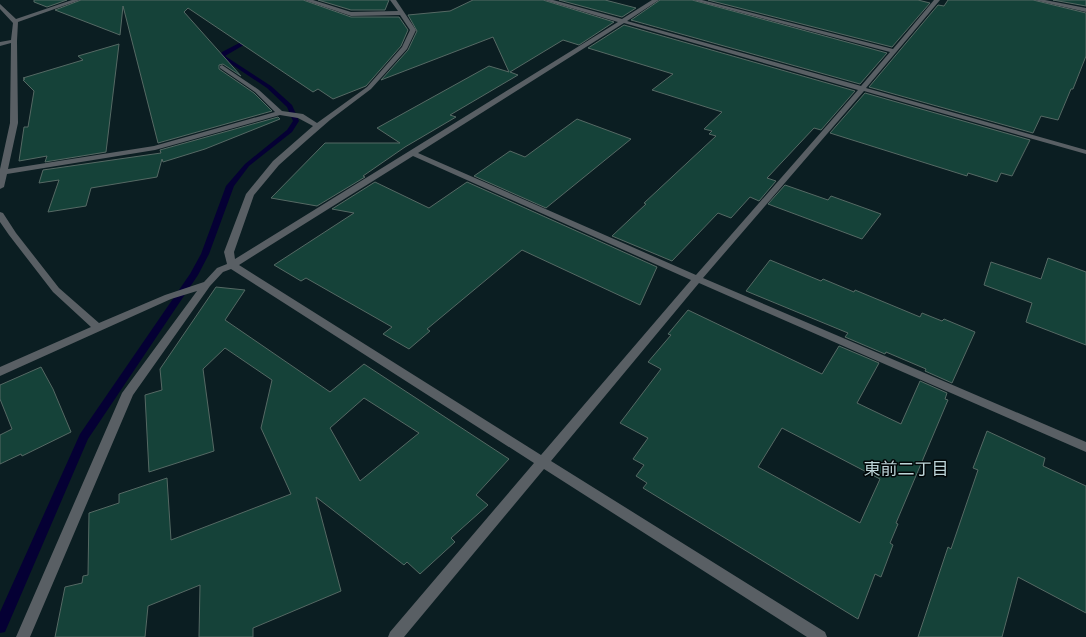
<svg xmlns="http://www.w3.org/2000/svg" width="1086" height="637" font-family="Helvetica,'Noto Sans JP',sans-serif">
<rect width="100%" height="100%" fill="#0b1e22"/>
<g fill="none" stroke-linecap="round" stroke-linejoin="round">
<path fill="#050034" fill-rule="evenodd" d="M249 38 254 39 225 56 271 86 292 105 299 121 292 132 249 166 234 186 209 254 198 275 88 439 5 632 0 633V612L80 434 190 274 201 254 226 186 245 164 287 130 293 121 287 107 267 88 219 56 222 52Z"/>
</g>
<g fill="#154239" stroke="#556964" fill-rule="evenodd">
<path d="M34 0H67L47 7 34 2Z"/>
<path d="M81 0H303L351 17H399L408 30 401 46 366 86 333 99 318 89 313 92 188 8 184 12 241 76 223 64 219 65V69L254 93 272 111 158 143 123 6 120 35 55 10Z"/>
<path d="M318 0H389L385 10H351Z"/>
<path d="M473 0H543L614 22 579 45 563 40 510 72 518 75 450 115 456 117 405 147 363 176 365 177 317 206 271 198 325 143H400L377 128 489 66 509 72 493 37 381 80 408 50 417 31 408 15 450 11Z"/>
<path d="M559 0H605L636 8 622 17Z"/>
<path d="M660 0H692L887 53 860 84 631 20Z"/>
<path d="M708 0H918L930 3 892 47Z"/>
<path d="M948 0H1033L1086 13V56L1073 89H1071L1058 120 1041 116 1033 133 869 87 938 5 944 6Z"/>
<path d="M1053 0H1086V6Z"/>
<path d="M624 25 855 91 821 130 814 128 767 178 776 181 759 201 750 197 731 218 718 213 672 261 612 236 646 204 644 203 716 136 709 134 712 131 704 129 722 112 652 90 673 74 588 48Z"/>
<path d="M119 44 106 152 45 162 47 156 19 161 24 127H28L34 91 23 80 25 79 23 78 83 60 78 56Z"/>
<path d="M865 93 1030 140 1012 176 1001 173 997 182 968 173 967 176 830 133Z"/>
<path d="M278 117 280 119 205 149 163 162 162 159 157 177 91 188 86 206 48 212 59 180 39 183 43 170 161 153 160 150Z"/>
<path d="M577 119 631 139 546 208 474 176 510 151 525 157Z"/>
<path d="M375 182 429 208 467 182 657 267 640 305 522 250 427 329 430 331 409 349 383 334 392 327 306 278 301 281 274 265 354 213 332 209Z"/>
<path d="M785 185 828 200 831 196 881 214 862 239 768 204Z"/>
<path d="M1048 258 1086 272V345L1026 322 1032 303 984 285 991 262 1041 279Z"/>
<path d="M770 260 821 281 823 279 854 292 855 290 920 317 922 313 942 321 944 319 975 332 952 383 925 371 926 369 886 352 885 354 845 337 848 333 746 291Z"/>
<path d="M216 287 245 290 225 320 330 392 364 364 509 459 476 495 488 505 451 538 455 542 420 574 407 562 404 565 316 497 341 591 253 628V637H199L200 585 148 606 145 637H55L65 587 82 583 83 576 88 575 89 513 119 503V494L167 478 171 540 291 494 261 428 272 380 225 348 203 369 214 451 149 472 145 395 162 390 160 369ZM364 398 419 433 360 481 330 428Z"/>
<path d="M688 310 822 374 839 346 879 363 857 403 901 424 920 381 947 393 945 399 948 400 896 523 898 524 890 543 893 545 881 577 875 574 858 619 643 488 647 483 636 476 644 465 633 459 648 438 620 423 661 369 648 362 671 335 668 334ZM782 428 880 479 860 523 758 467Z"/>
<path d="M41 367 53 389 71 432 22 456 21 454 0 464V435L12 429 0 399V385Z"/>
<path d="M987 431 1045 458 1043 466 1086 486V613L1018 577 1002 637H918L948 547 951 549 978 470 973 468Z"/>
</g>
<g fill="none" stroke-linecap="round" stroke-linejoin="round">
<g fill="#595f64" fill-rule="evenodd">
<path d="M72 0H80L18 22 17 41 18 123 8 169 154 146 275 112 255 92 220 68V66L222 65 259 90 282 111 303 114 317 123 367 87 402 47 410 30 400 15 351 16 304 0H313L351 12 398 11 390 0H396L416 30 407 49 371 89 330 120 307 140 279 165 254 195 234 252 235 259 618 22 544 0H553L622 19 652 0H659L627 21 861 86 890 52 693 0H702L893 49 934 0H940L866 88 1086 150V154L864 91 703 278 1086 442V452L699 283 551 461 825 632 827 637H807L544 469 404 637H388L390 632 534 463 231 269 223 272 210 286 133 395 30 637H16L122 393 197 291 171 299 0 376V367L91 327 53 292 9 235 0 222V212L3 213 16 233 59 288 99 323 165 295 204 282 217 268 227 264 224 252 246 194 273 161 313 126 298 118 280 115 155 150 7 174 4 187 0 189V169L10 123 11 43 0 46V42L11 40 13 23 0 9V4L16 19ZM624 23 858 90 696 275 418 153ZM413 156 691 280 541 455 239 265Z"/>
<path d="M1034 0H1045L1086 8V12Z"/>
</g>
</g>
<g text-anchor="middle" stroke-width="3" stroke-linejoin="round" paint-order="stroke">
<g font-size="17" fill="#bdd4d8" stroke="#020708">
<text x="906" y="475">東前二丁目</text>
</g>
</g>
</svg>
